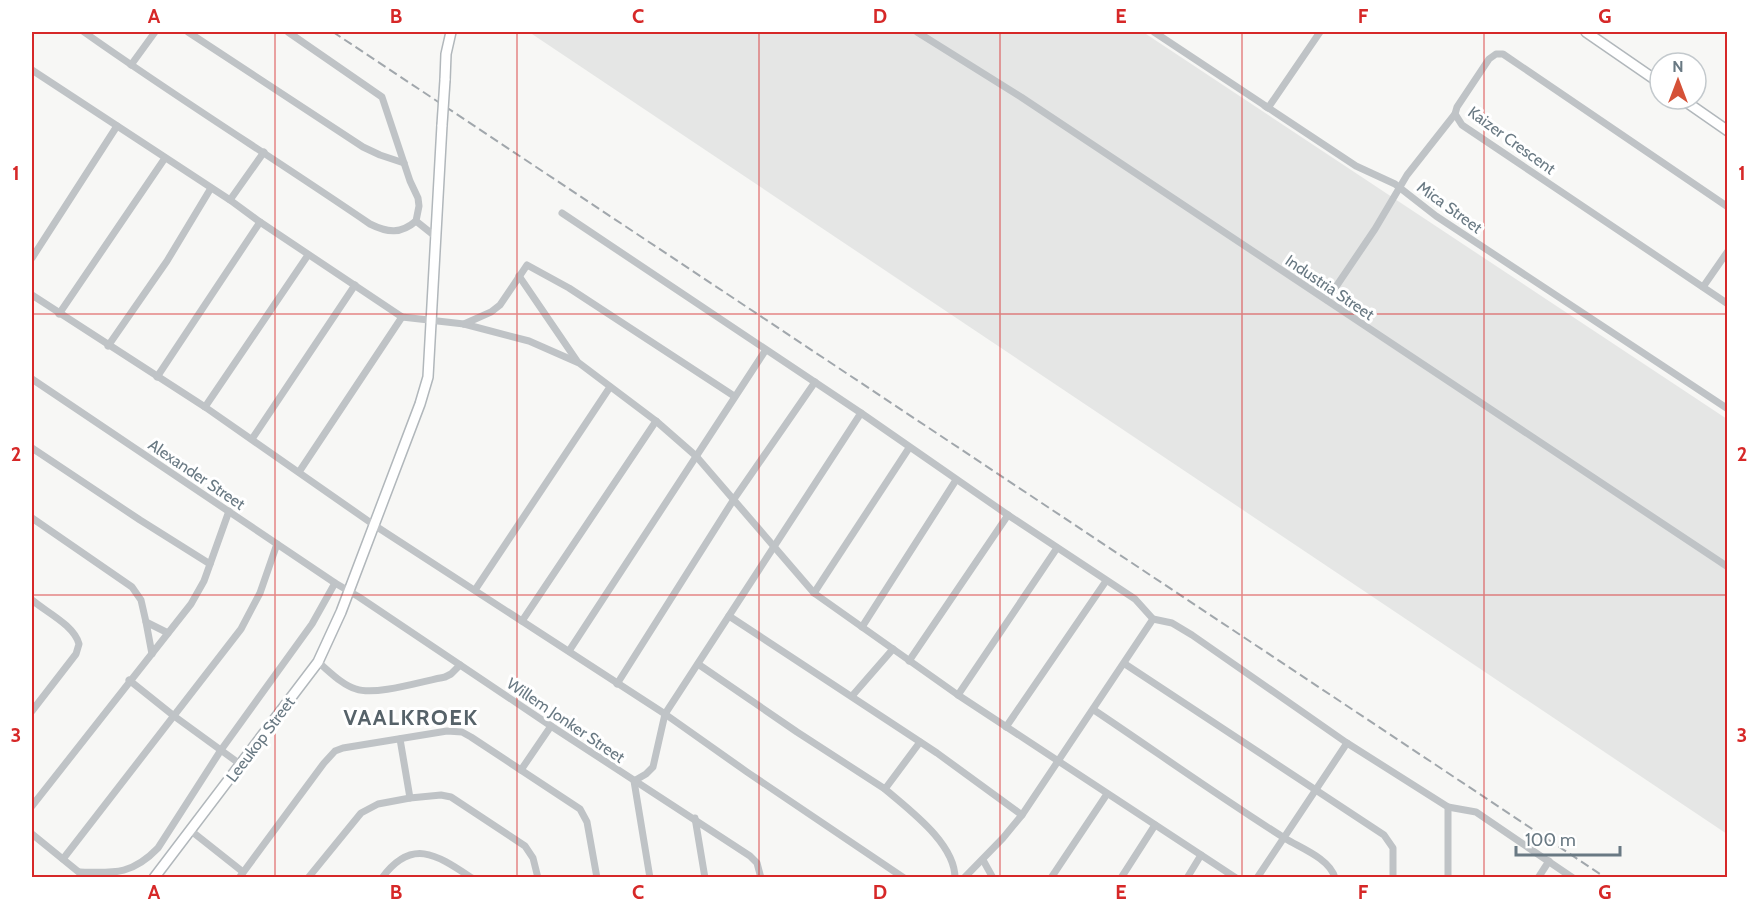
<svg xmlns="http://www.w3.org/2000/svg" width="1759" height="909" font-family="Cabin,sans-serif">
<rect width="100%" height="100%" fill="#f7f7f5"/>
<path fill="#e5e6e5" d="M529 32H1143L1727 419V834Z"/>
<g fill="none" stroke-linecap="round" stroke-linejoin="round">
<defs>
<g id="secondary">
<path d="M1586 32 1660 83"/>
<path d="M445 80 446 54 451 32"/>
<path d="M1682 99 1728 131"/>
<path d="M154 878 318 662 341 612 420 404 428 377 442 125"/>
</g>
</defs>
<use href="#secondary" stroke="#b1b7bb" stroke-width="12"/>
<g stroke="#bfc3c6" stroke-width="7">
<path d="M84 32C177 98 275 159 370 224 388 233 401 234 416 221"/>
<path d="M188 32 363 147 380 155 404 163"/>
<path d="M288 32 382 97 410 181 418 198 419 206 416 221 436 237"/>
<path d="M917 32 1021 97 1728 567"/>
<path d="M1154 32 1356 166 1395 184 1436 216 1728 409"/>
<path d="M131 65 155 32"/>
<path d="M32 70 230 200 260 222 402 317 464 324 529 341 579 363 656 421 696 456 814 593 958 695 1236 878"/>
<path d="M1265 106 1268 108 1320 32"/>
<path d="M230 200 264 152"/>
<path d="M1728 207 1503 54H1496L1489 59 1457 107 1455 114 1462 125 1728 304"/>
<path d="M562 213 861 413 665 714 653 767 646 774 634 781 650 878"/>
<path d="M32 258 117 126"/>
<path d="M519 276 577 361"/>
<path d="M1703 287 1728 251"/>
<path d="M32 295 205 407 374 525 665 714 747 772 904 878"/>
<path d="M1327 300 1375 229 1407 175 1455 114"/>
<path d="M59 314 165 158"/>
<path d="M464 324 491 312 500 305 527 265 569 288 734 396"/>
<path d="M108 346 167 261 211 188"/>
<path d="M157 377 260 222"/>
<path d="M32 379 335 583 359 597 551 726 750 856 757 863 761 878"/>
<path d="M205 407 308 255"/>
<path d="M861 413 1008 515 1135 599 1153 619 1172 623 1192 635 1347 743 1448 807V878"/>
<path d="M252 439 355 285"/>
<path d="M32 448 140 520 210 564"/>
<path d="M299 472 402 317"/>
<path d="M32 518 132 587 141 600 146 622"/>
<path d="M475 590 610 387"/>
<path d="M814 593 909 448"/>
<path d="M32 600C46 612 74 625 79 644L76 654 32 711"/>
<path d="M729 616 937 753 1022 815"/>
<path d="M522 621 656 421"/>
<path d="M862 627 956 480"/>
<path d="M569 651 765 351"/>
<path d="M152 654 146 622 168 633"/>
<path d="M909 661 1008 515"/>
<path d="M318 662C329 671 342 685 356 689 376 696 423 681 445 677L451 674 460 665"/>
<path d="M698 664 797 732 885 789 920 742"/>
<path d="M1125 664 1384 835 1393 848V878"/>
<path d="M129 680 174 716 240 764"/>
<path d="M617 684 734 499 815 382"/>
<path d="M958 695 1057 548"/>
<path d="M852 696 893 649"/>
<path d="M1094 710C1158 753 1221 798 1286 839 1301 848 1330 859 1335 878"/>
<path d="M1006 727 1106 581"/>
<path d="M400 739 410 798"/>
<path d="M521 770 551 726"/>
<path d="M885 789C909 810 955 843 955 878"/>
<path d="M32 806 191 604 204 581 229 511"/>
<path d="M1448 807 1476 812 1573 878"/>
<path d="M695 818 705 878"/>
<path d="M190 830 243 872"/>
<path d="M32 834 86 878"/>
<path d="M63 859 241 629 260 593 277 544"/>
<path d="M983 860 993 878"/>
<path d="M80 872C114 873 132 875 158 848L221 750 312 624 335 583"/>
<path d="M239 878 324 763 335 751 343 748 447 731 462 732 471 737 580 809 587 822 597 878"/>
<path d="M308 878 361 813 378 804 410 798 441 795 451 797 525 846 533 858 538 878"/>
<path d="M382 878C412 837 437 855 472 878"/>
<path d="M964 878 1003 838 1022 815 1153 619"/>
<path d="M1051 878 1107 794"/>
<path d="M1121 878 1155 825"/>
<path d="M1187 878 1201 855"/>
<path d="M1257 878 1347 743"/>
<path d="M1538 878 1549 861"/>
</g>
<use href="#secondary" stroke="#fff" stroke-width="9"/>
<path stroke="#a1a7ac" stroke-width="2" stroke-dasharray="9 4.5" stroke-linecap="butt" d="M333 32 1606 878"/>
<defs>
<path id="secondary-bridge" d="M442 125 445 80"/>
</defs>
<use href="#secondary-bridge" stroke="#b1b7bb" stroke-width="12" stroke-linecap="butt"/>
<use href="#secondary-bridge" stroke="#fff" stroke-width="9"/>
</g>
<path fill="none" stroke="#d62828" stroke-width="1.5" stroke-opacity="0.55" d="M275 32V878M517 32V878M759 32V878M1000 32V878M1242 32V878M1484 32V878M32 314H1728M32 595H1728"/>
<g text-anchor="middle" stroke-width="6" stroke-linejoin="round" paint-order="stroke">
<g font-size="16" fill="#697983" stroke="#fff">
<text transform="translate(1512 140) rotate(36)" y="6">Kaizer Crescent</text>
<text transform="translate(1450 207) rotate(36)" y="6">Mica Street</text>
<text transform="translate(1330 287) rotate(34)" y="6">Industria Street</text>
<text transform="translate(197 474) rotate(34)" y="6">Alexander Street</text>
<text transform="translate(566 720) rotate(34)" y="6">Willem Jonker Street</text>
<text transform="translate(260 739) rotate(-53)" y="6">Leeukop Street</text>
</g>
<g font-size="22" font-weight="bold" letter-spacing="1.5" fill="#566269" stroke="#fff">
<text x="411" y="725">VAALKROEK</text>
</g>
</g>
<rect width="1759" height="909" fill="none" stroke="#ffffff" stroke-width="66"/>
<g transform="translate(1678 81)"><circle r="28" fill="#ffffff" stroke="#c3c9cd" stroke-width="1.5"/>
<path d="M0-4.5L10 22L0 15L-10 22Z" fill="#d55137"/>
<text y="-9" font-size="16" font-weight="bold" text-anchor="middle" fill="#697983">N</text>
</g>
<path d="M1516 846v9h104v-9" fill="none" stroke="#697983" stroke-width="3"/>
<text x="1525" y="846" font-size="18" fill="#697983" stroke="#ffffff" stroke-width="4.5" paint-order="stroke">100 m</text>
<rect x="33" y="33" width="1693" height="843" fill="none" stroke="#d62828" stroke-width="2"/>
<g font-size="20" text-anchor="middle" font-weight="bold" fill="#d62828">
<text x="154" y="23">A</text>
<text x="396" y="23">B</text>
<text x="638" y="23">C</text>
<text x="880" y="23">D</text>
<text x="1121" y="23">E</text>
<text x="1363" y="23">F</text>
<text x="1605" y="23">G</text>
<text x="16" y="180">1</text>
<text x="1742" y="180">1</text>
<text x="16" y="461">2</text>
<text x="1742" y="461">2</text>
<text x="16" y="742">3</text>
<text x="1742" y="742">3</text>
<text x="154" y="899">A</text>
<text x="396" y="899">B</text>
<text x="638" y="899">C</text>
<text x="880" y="899">D</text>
<text x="1121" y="899">E</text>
<text x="1363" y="899">F</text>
<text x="1605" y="899">G</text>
</g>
</svg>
